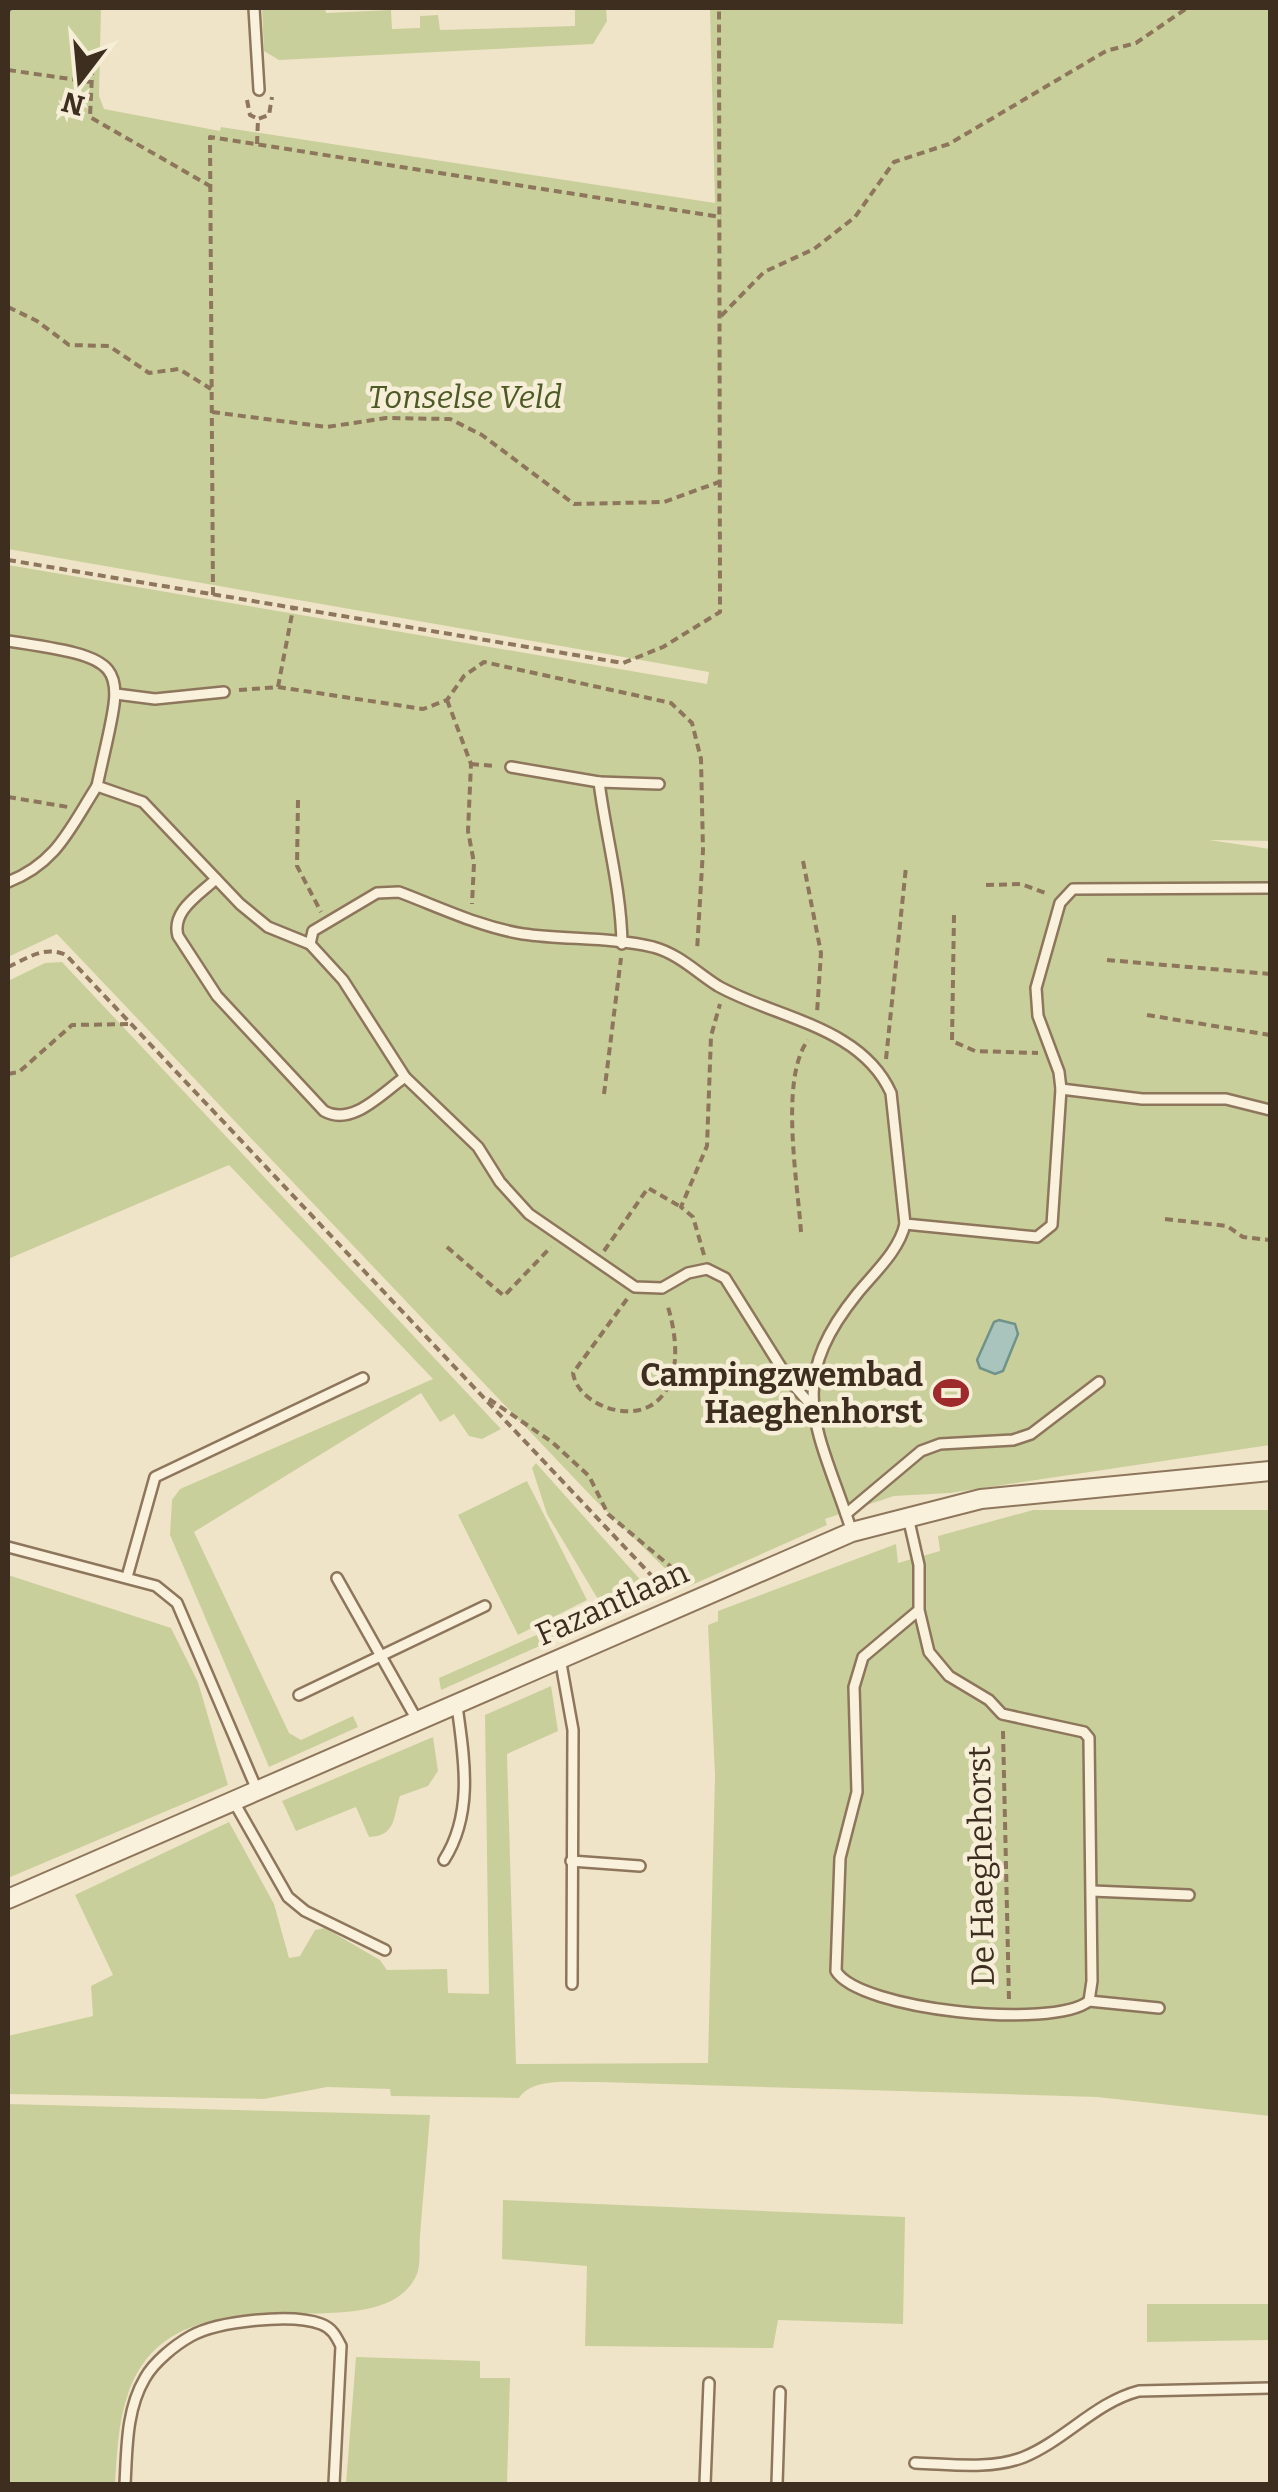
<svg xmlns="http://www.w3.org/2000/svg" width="1278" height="2492" font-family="Bitter,serif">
<rect width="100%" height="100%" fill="#f0e4c8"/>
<g fill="#c9cf9b">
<path d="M8 8H101L99 96 104 109 220 131 221 127 715 203 710 8H1270V841L1209 840 1270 849V1445L950 1493 894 1496 825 1519 827 1525 685 1588 593 1498 57 934 8 957V565L707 684 709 672 8 549Z"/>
<path d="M262 8H325L326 13 391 10 392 29 420 28V16L438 15 440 30 575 26V8H606L607 21 593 44 279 60 264 51Z"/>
<path d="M62 962 501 1429 482 1439 469 1436 454 1414 440 1422 421 1393 194 1532 289 1733 301 1740 353 1716 358 1727 269 1767 170 1535 172 1500 180 1489 433 1379 229 1165 8 1259V981L45 963Z"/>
<path d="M536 1463 654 1595 441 1690 439 1678 602 1606 547 1514 532 1468Z"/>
<path d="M527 1481 587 1600 518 1635 458 1515Z"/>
<path d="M1033 1510H1270V2116L1097 2097 599 2082C576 2083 533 2076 519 2098L391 2096 390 2089 327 2087 264 2099 8 2094V2036L93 2016 91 1986 113 1975 75 1895 229 1822 274 1904 289 1958 300 1956 315 1930 325 1928 380 1960 387 1970 447 1969 448 1993 489 1994 485 1715 551 1686 558 1731 507 1754 516 2064 708 2063 715 1775 708 1625 718 1621V1611L896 1544 898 1563 940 1551 938 1536Z"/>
<path d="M8 1575 171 1628 198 1682 228 1785 8 1878Z"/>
<path d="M433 1737 438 1771 428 1786 400 1796C393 1816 397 1836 369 1837L356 1807 296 1831 282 1801Z"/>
<path d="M8 2104 430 2115C427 2155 423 2196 420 2236 419 2247 421 2264 417 2274 379 2361 176 2254 128 2394 118 2423 117 2454 115 2484H8Z"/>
<path d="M503 2200 905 2217 903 2324 778 2320 773 2348 585 2346 587 2266 502 2259Z"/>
<path d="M1147 2304H1270V2340L1147 2342Z"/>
<path d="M356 2357 480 2361V2378H510L507 2484H346Z"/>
</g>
<path fill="#a9c4bc" stroke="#6f938a" stroke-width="2.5" d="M999 1320 1015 1324 1018 1334 1003 1371 995 1374 980 1368 977 1360 994 1322Z"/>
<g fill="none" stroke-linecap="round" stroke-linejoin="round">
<defs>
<g id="lane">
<path d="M254 8 259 90"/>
<path d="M8 641C139 660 123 665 97 786"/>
<path d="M116 694 155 699 224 692"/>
<path d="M511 767 599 782C606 837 621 888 622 944"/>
<path d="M599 782 659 784"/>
<path d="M216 879C199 895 171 911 178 936L217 996 324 1111C352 1127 382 1093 405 1077"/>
<path d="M8 882C57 863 70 828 97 786L143 802 240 904 268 927 310 944"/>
<path d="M1061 1089 1142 1099H1226L1270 1110"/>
<path d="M811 1405 789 1380 725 1278 707 1269 688 1273 662 1288 635 1287 529 1214 500 1182 478 1147 405 1077 343 980 310 944 313 931 377 893 399 892C439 907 480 927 523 934 565 940 611 937 653 947 679 954 696 972 718 986 775 1018 861 1026 891 1093L905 1224 1037 1237 1052 1225 1061 1089 1059 1072 1038 1016 1036 988 1060 903 1073 889 1270 888"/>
<path d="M846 1514 921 1451 940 1444 1013 1440 1031 1434 1099 1382"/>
<path d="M908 1517 919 1565V1610L863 1657 854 1687 857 1792 840 1858 836 1971C859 2010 1052 2030 1089 2001L1092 1981 1089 1738 1084 1732 1002 1714 989 1700 949 1676 929 1652 919 1610"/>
<path d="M852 1532C819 1430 782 1387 857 1294 874 1273 899 1251 905 1224"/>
<path d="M8 1547 156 1586 177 1603 257 1790"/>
<path d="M127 1577 155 1477 363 1378"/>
<path d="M337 1578 417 1720"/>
<path d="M560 1658 573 1730 572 1984"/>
<path d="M299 1695 485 1606"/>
<path d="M234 1802 288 1897 305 1911 385 1950"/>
<path d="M444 1860C474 1813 464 1758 457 1706"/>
<path d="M571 1861 640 1866"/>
<path d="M1092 1891 1189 1895"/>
<path d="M1089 2001 1159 2008"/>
<path d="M915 2463C950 2464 991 2470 1024 2457 1065 2440 1096 2402 1139 2391L1270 2388"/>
<path d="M125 2484C127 2449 126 2410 145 2378 154 2362 175 2345 191 2336 218 2321 292 2313 321 2324 332 2328 336 2336 341 2346L334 2484"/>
<path d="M705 2484 709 2383"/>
<path d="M777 2484 780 2392"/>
</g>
<path id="street" d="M8 1899 852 1532 981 1499 1270 1471"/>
</defs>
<use href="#lane" stroke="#8d765c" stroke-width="14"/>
<use href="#street" stroke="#8d765c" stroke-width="22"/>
<g stroke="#8d765c" stroke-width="4" stroke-dasharray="8 5" stroke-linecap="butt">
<path d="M8 11 11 8"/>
<path d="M93 54 90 117 210 186"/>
<path d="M8 70 91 82"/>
<path d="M247 100 250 115 258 119"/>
<path d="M257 144 258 119 269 115 272 97"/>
<path d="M8 307 37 321 69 345 109 346 149 373 179 369 211 389"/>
<path d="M721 316 764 272 814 249 855 217 894 162 949 144 1106 51 1136 43 1187 8"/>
<path d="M212 412 327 427 386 418 450 419 482 435 574 504 664 502 719 482"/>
<path d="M8 560 623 663 663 647 720 612 719 8"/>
<path d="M213 595 210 137 721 217"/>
<path d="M278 687 293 609"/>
<path d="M239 690 278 687 423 709 447 700 464 676 484 662 671 703 692 723 701 759 703 850 697 951"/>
<path d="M447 700 471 764 468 831 474 863 472 904"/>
<path d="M471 764 496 766"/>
<path d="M8 797 68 807"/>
<path d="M298 800 297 866 321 912"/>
<path d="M803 861 821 953 817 1013"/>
<path d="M986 885 1021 884 1048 894"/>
<path d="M954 915 952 1041 975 1051 1038 1053"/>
<path d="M1107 960 1270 974"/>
<path d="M8 967C28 958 45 945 66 955L667 1592"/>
<path d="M1147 1015 1270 1035"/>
<path d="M886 1059 906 867"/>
<path d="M8 1074 19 1072 72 1025 132 1024"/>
<path d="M604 1094 621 958"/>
<path d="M1165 1219 1227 1226 1243 1237 1270 1240"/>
<path d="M801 1232C798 1185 779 1079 808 1040"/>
<path d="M447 1247 504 1296 551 1247"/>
<path d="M604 1251 648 1188 681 1207"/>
<path d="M704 1255 693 1217 681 1207 707 1146 711 1036 720 1004"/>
<path d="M627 1299 573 1373C577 1402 623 1421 650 1406 684 1387 677 1334 667 1304"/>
<path d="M489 1399 552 1442 589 1476 608 1514 689 1582"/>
<path d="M1003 1731 1009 2001"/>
</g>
<use href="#lane" stroke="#faf1dc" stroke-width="9"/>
<use href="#street" stroke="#faf1dc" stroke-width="18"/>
</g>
<defs>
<symbol id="stadium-bare" viewBox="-9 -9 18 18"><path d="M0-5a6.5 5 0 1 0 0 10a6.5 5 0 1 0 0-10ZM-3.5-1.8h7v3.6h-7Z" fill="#9e2a2b" stroke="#f7eed8" stroke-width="2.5" paint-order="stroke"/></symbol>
</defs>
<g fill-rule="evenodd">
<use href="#stadium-bare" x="926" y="1368" width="50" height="50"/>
</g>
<g text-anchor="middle" stroke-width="9" stroke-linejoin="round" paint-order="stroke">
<g font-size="32" font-style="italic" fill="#4d5a26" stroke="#f7eed8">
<text x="465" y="408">Tonselse Veld</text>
</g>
<g font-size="32" font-weight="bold" fill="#3d2e20" stroke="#f7eed8" text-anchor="end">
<text x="923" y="1386">Campingzwembad<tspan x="923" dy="37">Haeghenhorst</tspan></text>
</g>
<g font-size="32" fill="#3d2e20" stroke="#f7eed8">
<text transform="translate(612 1603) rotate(-24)" y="11">Fazantlaan</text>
<text transform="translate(981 1866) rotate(-91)" y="11">De Haeghehorst</text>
</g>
</g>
<rect width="1278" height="2492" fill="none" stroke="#3d2e20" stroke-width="20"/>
<g transform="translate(80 80) rotate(196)" stroke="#f7eed8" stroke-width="8" paint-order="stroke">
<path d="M0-8L18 38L0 25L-18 38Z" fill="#3d2e20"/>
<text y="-15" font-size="28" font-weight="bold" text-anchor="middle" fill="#3d2e20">N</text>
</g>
</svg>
